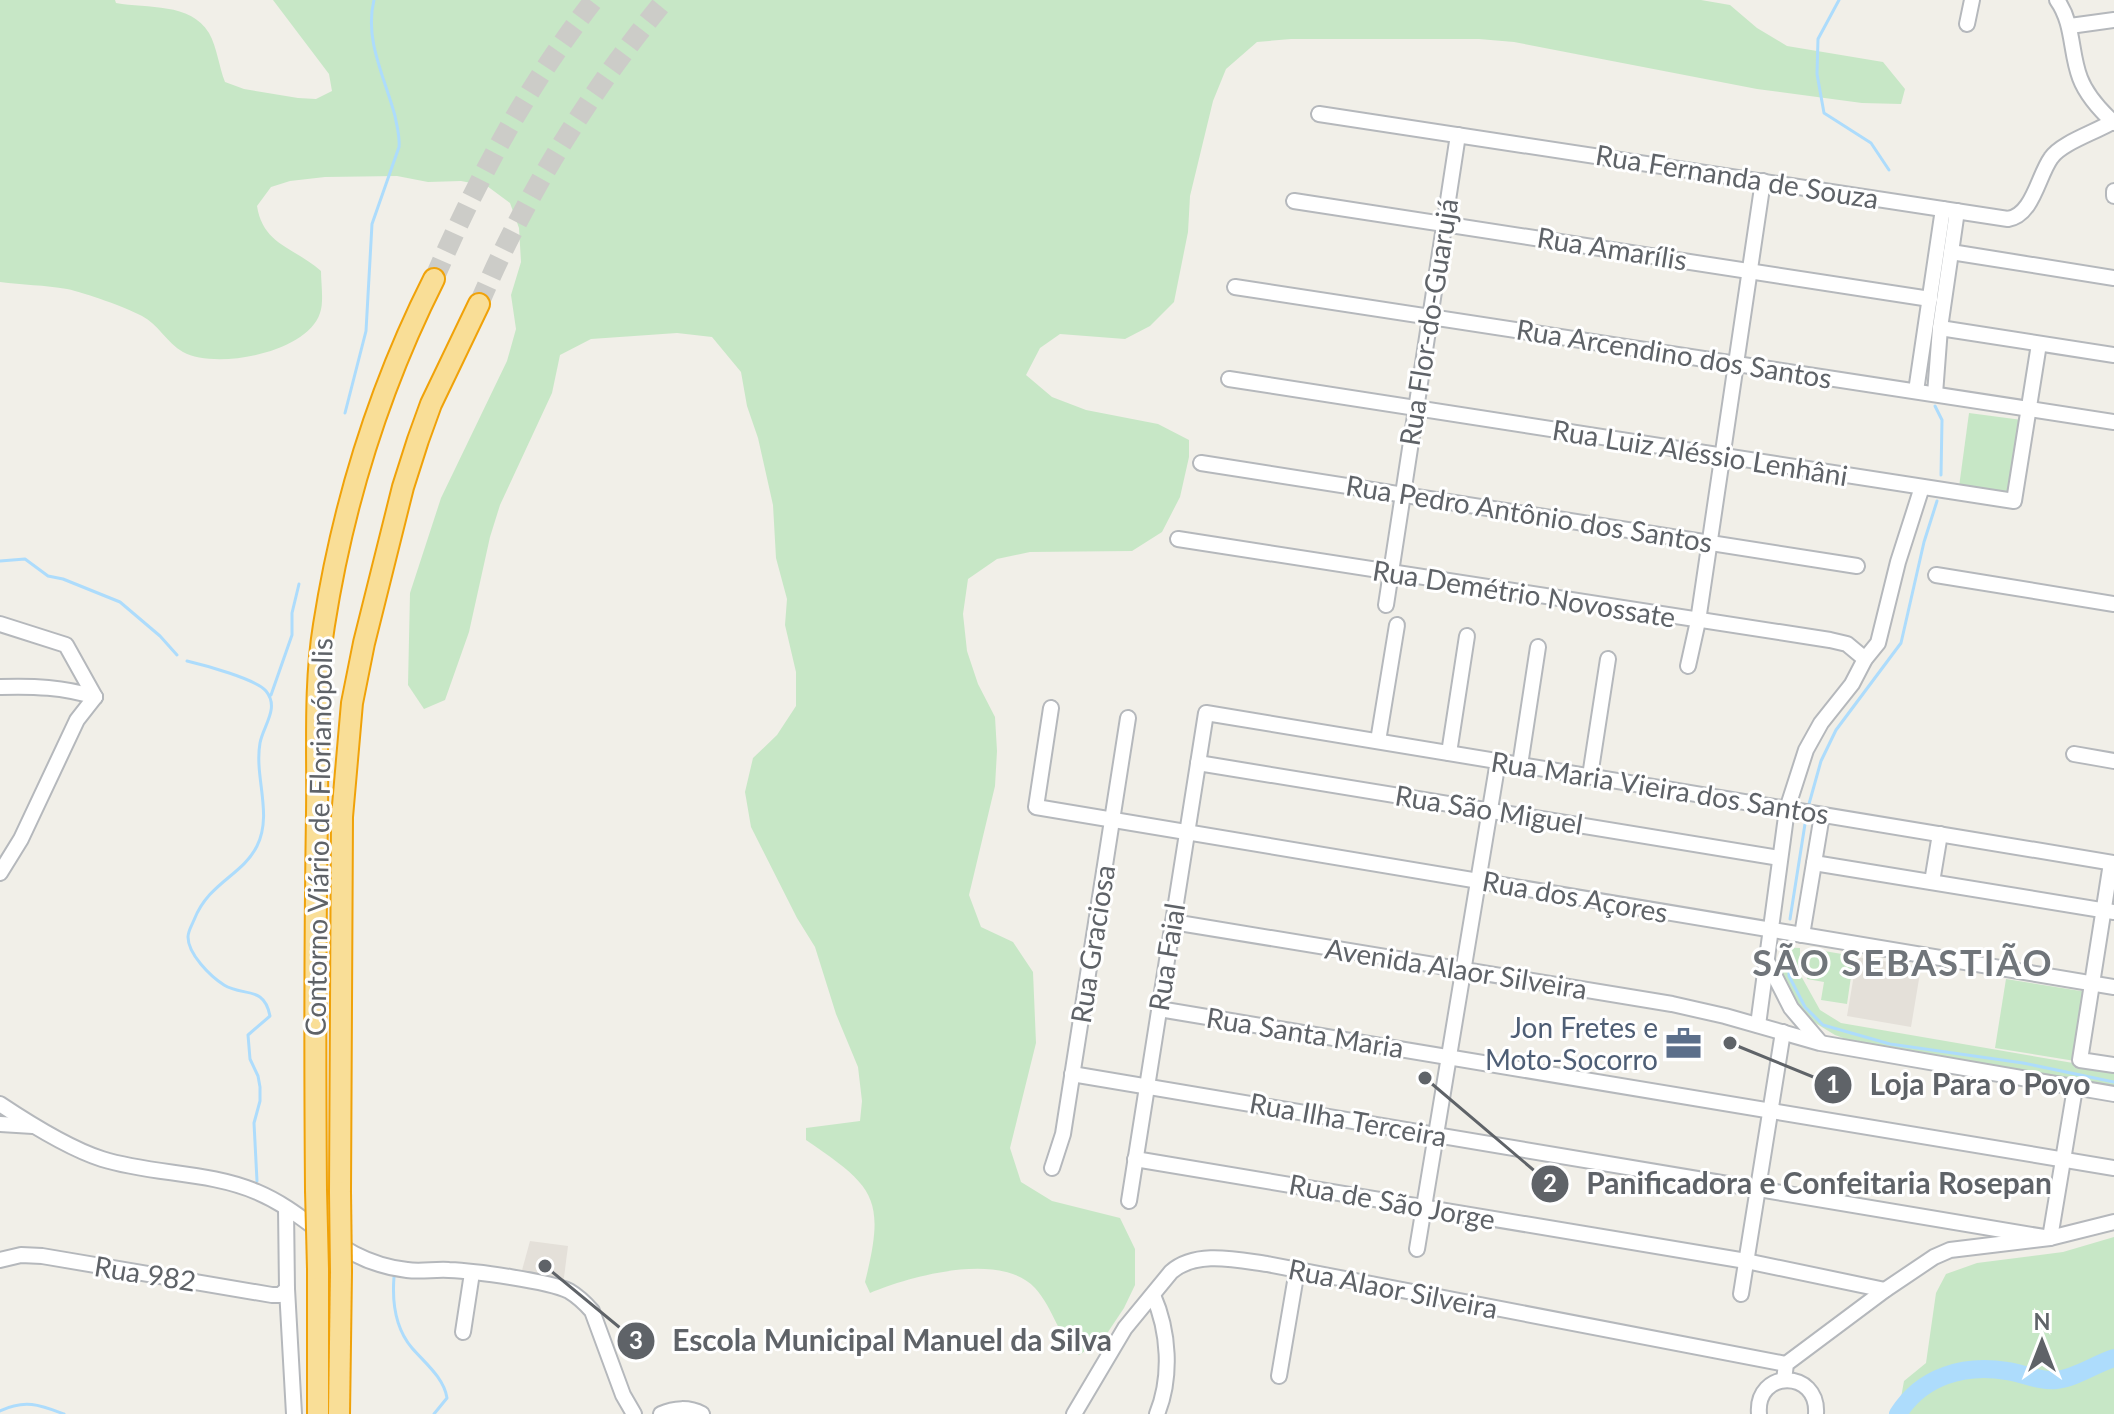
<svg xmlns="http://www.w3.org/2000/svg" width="2114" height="1414" font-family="Lato,sans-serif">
<rect width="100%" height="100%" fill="#f1efe8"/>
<g fill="#e4e0d9">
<path d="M1857 957 1921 967 1911 1027 1847 1016Z"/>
<path d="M530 1241 568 1246 563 1285 521 1274Z"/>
</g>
<g fill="#c7e7c6">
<path d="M0 0H115L116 3C148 9 190 2 209 33 217 47 219 67 225 82L244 89 298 98 316 99 332 91 329 74 273 0H1701L1730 5 1757 28 1787 46 1883 62 1905 89 1901 104 1862 103 1757 89 1514 42 1479 39H1291L1257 42 1226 69 1213 101 1190 196 1188 232 1174 302 1150 326 1125 339 1060 334 1040 348 1026 375 1052 397 1086 410 1158 424 1189 440V457L1180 497 1162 532 1132 551 1030 552 997 559 968 579 963 614 967 651 978 684 995 717 997 751 995 786 969 895 981 927 1013 942 1033 972 1036 1043 1010 1148 1021 1182 1052 1201 1120 1218 1135 1249V1285L1124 1308 1104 1338 1079 1355C1058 1337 1054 1309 1035 1288 1001 1251 910 1276 870 1293L865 1282C886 1198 875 1187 806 1140V1128L860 1121 862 1101 858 1067 836 1014 815 947 797 918 751 827 745 792 753 758 777 735 796 706V672L785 625 787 599 776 558 773 505 758 438 747 406 741 372 712 337 677 333 591 339 560 355 552 393 500 505 490 537 469 632 445 700 424 709 408 685 410 593 441 498 507 361 516 329 511 295 521 262 519 228 510 203 487 186 461 181 428 182 397 176 325 177 290 181 271 187 257 206C263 245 294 247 321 271 321 283 324 302 320 313 307 353 216 370 183 352 167 343 158 324 142 316 125 307 86 293 67 289 45 285 22 285 0 282Z"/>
<path d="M1969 413 2022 420 2011 494 1959 487Z"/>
<path d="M1780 947 1800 948V974L1820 1010 1841 1023 2114 1070V1088L1865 1046 1835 1035 1812 1021 1797 1005 1780 975Z"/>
<path d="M1812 949 1854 956 1847 1004 1821 1000 1824 982 1807 979Z"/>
<path d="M2006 979 2087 992 2075 1061 1995 1048Z"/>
<path d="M2114 1237V1414H1898L1904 1381 1926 1363 1936 1293 1946 1274 1977 1263 2063 1252Z"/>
</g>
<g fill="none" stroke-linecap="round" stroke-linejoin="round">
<g stroke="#addcfc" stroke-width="3">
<path d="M1839 0 1818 39 1817 74 1824 113 1871 143 1889 170"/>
<path d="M1935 406 1942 420 1941 475"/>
<path d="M345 413 366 331 372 224 399 147C400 136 397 127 395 116 385 78 364 40 374 0"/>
<path d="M0 561 25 559 48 576 63 579 120 602 160 636 177 655"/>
<path d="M187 661C204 665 256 679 266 691 280 708 263 726 260 743 254 777 273 814 257 846 242 876 209 882 194 920 192 925 188 931 188 937 188 954 210 976 224 985 243 997 264 985 270 1016L248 1035 250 1059 258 1076 260 1087V1101L254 1123 257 1181"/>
<path d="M271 695 292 635V613L299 584"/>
<path d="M1809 804 1821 761 1836 730 1901 643 1924 542 1937 501"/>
<path d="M1790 919 1805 824"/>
<path d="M1789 947V976L1805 1007 1823 1025 1890 1044 2023 1063 2114 1082"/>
<path d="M394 1277C392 1302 395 1328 412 1348 425 1363 444 1378 447 1398L434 1414"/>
<path d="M0 1411C25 1399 40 1405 64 1414"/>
</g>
<path stroke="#addcfc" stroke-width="18" d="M1898 1414C1922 1376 1964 1364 2007 1371 2022 1373 2041 1382 2056 1380 2076 1378 2095 1364 2114 1358"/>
<g stroke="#ccccc8" stroke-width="20" stroke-dasharray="20 10" stroke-linecap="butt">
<path d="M434 279C477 179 527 86 594 0"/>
<path d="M479 304C525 195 590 91 665 0"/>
</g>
<defs>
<g id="minor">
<path d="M2057 0C2074 24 2070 52 2080 78 2086 94 2101 111 2114 123"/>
<path d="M1967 24 1972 0"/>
<path d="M2070 26 2114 20"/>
<path d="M1319 114 2008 219C2033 215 2038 176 2051 158 2061 143 2096 132 2112 122"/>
<path d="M2114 191V196"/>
<path d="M1294 201 1930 299"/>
<path d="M1951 252 2114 278"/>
<path d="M1235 287 2114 422"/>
<path d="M1940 328 2114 355"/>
<path d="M1229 379 2014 501 2039 344"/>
<path d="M1916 391 1943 209"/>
<path d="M1935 394 1940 328 1957 211"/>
<path d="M1201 463 1857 566"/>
<path d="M1178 539 1830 640 1847 644 1865 659"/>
<path d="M1936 575 2114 604"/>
<path d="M1386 605 1458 135"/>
<path d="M0 624 66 645 95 697"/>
<path d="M1688 666 1698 621 1763 181"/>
<path d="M0 687C34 686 63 687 95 697"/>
<path d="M1051 708 1036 807 2114 987"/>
<path d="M1378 741 1397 625"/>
<path d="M1449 753 1467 636"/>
<path d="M2074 754 2114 761"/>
<path d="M1198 763 1780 858"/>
<path d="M1520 765 1538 647"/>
<path d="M1590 776 1608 659"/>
<path d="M1814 863 2114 912"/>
<path d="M2111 863 2080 1060 2114 1065"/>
<path d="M0 873 21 839 77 720 95 697"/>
<path d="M1932 882 1940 834"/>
<path d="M1173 922 1672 1004 1725 1016 1820 1043 2114 1094"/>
<path d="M1802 935 1822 815"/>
<path d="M1766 959 1791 1008 1820 1042"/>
<path d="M1159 1009 2114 1168"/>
<path d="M1758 1025 1787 809 1806 750 1821 723 1852 684 1865 659 1878 643 1898 562 1922 487"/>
<path d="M1072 1074 2050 1238 2075 1088"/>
<path d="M0 1104C30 1124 68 1148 102 1159 153 1175 208 1171 257 1192 314 1216 338 1262 407 1270 421 1272 435 1269 449 1270 474 1271 549 1281 569 1291 579 1297 585 1303 592 1311L623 1395 634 1414"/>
<path d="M0 1124 33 1126"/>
<path d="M1135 1159 1746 1261 1885 1290"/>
<path d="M1052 1168 1063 1134 1128 718"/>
<path d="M1129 1201 1206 713 2114 863"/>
<path d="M286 1208 287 1289 294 1414"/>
<path d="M1417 1249 1498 761"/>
<path d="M0 1260 21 1255 42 1256 272 1295H280L287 1289"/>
<path d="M1741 1294 1783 1032"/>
<path d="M1153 1295C1169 1331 1172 1377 1157 1414"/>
<path d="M463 1332 472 1273"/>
<path d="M1279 1376 1297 1270"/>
<path d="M1784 1380 1786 1364 1885 1290 1934 1257 1950 1250 2050 1238 2114 1222"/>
<path d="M661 1414C674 1408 689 1407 702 1414"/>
<path d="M1074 1414 1125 1328 1171 1272C1196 1250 1237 1260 1267 1264L1786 1364"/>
<path d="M1759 1414C1755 1369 1819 1369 1816 1414"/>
</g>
<g id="highway">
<path d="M316 1190C315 1064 315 939 317 813 318 751 314 686 324 625 343 504 379 388 434 279"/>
<path d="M340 1192 342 817 352 703 364 643 403 487 418 440 431 404 479 304"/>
<path d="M318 1269V1414"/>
<path d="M339 1414 341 1272"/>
</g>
</defs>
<use href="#minor" stroke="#b5b8bc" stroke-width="18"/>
<use href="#highway" stroke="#f0a209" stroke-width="24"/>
<use href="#minor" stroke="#fff" stroke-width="14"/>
<use href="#highway" stroke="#f9de97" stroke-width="20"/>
<defs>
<g id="highway-bridge">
<path d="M316 1190 318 1269"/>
<path d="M340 1192 341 1272"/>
</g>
</defs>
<use href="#highway-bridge" stroke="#f0a209" stroke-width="24" stroke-linecap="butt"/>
<use href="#highway-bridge" stroke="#f9de97" stroke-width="20"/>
</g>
<defs>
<symbol id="office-bare" viewBox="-9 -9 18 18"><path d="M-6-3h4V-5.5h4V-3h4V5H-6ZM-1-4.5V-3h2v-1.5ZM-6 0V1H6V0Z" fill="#5c6f8a" stroke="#fff" stroke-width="2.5" paint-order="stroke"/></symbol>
</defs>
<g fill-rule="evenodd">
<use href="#office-bare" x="1658" y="1018" width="51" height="51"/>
</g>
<g text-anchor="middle" stroke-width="6" stroke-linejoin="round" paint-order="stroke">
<g font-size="28" fill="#5f6368" stroke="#fff">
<text transform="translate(1737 177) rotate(9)" y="10">Rua Fernanda de Souza</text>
<text transform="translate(1612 249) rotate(9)" y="10">Rua Amarílis</text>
<text transform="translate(1429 322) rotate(-81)" y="10">Rua Flor-do-Guarujá</text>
<text transform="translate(1674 354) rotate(9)" y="10">Rua Arcendino dos Santos</text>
<text transform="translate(1700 453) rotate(9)" y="10">Rua Luiz Aléssio Lenhâni</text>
<text transform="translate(1529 514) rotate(9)" y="10">Rua Pedro Antônio dos Santos</text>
<text transform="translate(1524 594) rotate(9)" y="10">Rua Demétrio Novossate</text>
<text transform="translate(1660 788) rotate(9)" y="10">Rua Maria Vieira dos Santos</text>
<text transform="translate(1489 810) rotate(9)" y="10">Rua São Miguel</text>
<text transform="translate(319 837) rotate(-89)" y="10">Contorno Viário de Florianópolis</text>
<text transform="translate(1575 897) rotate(10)" y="10">Rua dos Açores</text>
<text transform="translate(1093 944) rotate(-81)" y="10">Rua Graciosa</text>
<text transform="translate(1167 957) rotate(-81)" y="10">Rua Faial</text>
<text transform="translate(1456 969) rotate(9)" y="10">Avenida Alaor Silveira</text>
<text transform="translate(1305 1033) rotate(9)" y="10">Rua Santa Maria</text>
<text transform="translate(1348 1120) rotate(10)" y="10">Rua Ilha Terceira</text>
<text transform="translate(1392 1202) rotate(10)" y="10">Rua de São Jorge</text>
<text transform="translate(145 1274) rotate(9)" y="10">Rua 982</text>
<text transform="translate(1393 1289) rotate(11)" y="10">Rua Alaor Silveira</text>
</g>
<g font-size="28" fill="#4e5e75" stroke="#fff" text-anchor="end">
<text x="1658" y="1038">Jon Fretes e<tspan x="1658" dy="32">Moto-Socorro</tspan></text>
</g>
<g font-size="36" font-weight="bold" letter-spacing="2" fill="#70757a" stroke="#fff">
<text x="1903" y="976">SÃO SEBASTIÃO</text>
</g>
</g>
<path fill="none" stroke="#5f6368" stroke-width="3" d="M1730 1043L1833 1085M1425 1078L1550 1184M545 1266L636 1341"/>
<g fill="#5f6368" stroke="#fff" stroke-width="3">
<circle cx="1730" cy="1043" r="8"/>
<circle cx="1425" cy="1078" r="8"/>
<circle cx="545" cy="1266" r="8"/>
<circle cx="1833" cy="1085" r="20"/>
<circle cx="1550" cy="1184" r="20"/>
<circle cx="636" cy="1341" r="20"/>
</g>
<g font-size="24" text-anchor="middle" font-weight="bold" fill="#fff">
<text x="1833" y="1093">1</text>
<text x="1550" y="1192">2</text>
<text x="636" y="1349">3</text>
</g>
<g font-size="30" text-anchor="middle" font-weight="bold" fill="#5f6368" stroke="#fff" stroke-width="6" stroke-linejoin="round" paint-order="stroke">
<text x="1980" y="1095">Loja Para o Povo</text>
<text x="1819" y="1194">Panificadora e Confeitaria Rosepan</text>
<text x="892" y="1351">Escola Municipal Manuel da Silva</text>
</g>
<g transform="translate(2042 1342)" stroke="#ffffff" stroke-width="6" paint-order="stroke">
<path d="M0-6L14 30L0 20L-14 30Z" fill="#5f6368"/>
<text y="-12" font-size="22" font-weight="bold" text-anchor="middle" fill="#5f6368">N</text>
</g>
</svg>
